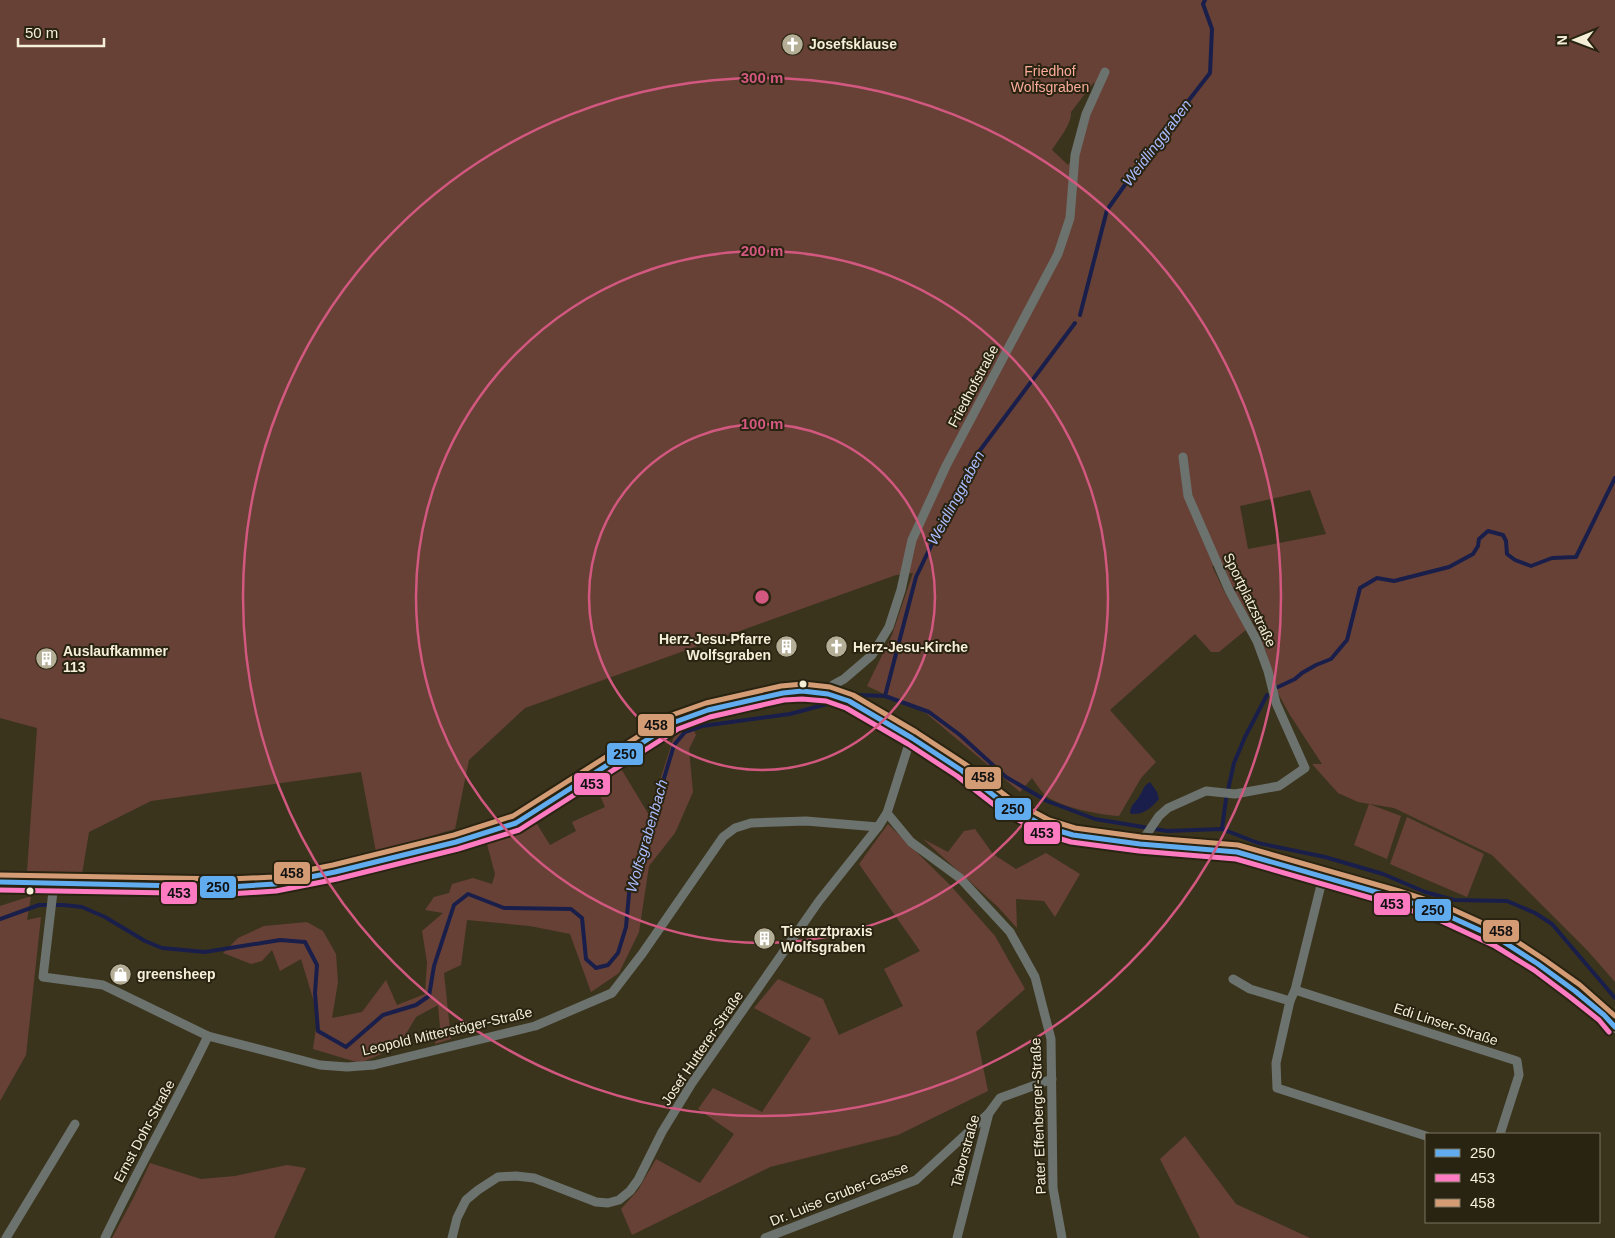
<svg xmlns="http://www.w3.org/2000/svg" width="1615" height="1238" font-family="Helvetica,sans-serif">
<rect width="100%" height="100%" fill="#3b341d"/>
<g fill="#674136" fill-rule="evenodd">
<path d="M0 0H1615V982L1587 950 1492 855 1394 808 1358 802 1338 793 1312 764H1322L1290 715 1274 686 1266 652 1254 624 1233 590 1223 564 1212 566 1225 593 1247 629 1219 652H1211L1195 634 1110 710 1156 762 1141 778 1119 816C1100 815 1058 807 1044 794 1039 789 1036 783 1032 778L1020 792 927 714 867 686 892 635 913 573 896 575 525 708 469 760 455 829 376 852 361 772 151 801 89 832 82 874 27 872 37 728 0 718ZM1094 82 1096 95 1075 156 1068 165 1052 150C1058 140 1072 124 1071 112ZM1310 490 1326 534 1248 549 1240 506Z"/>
<path d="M691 724 696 735 689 749 693 792 675 833 649 866 639 932 619 973 591 992 570 934 530 926 467 920 461 965 444 973 451 1039 435 1044 440 1027 438 1005 416 1017 398 1047 360 1063 313 1049 318 1015 301 959 280 971 272 950 262 961 251 964 223 953 238 938 264 926 307 922 323 931 336 954 338 982 332 1018 362 1012 386 980 397 1005 425 994 427 962 422 931 443 913 425 910 434 897 449 893 452 884 473 878 492 884 495 874 487 844 535 821 550 845 576 831 572 822 605 807 594 782 620 767 649 815 675 733Z"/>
<path d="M1369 804 1401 816 1387 859 1354 845Z"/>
<path d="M1407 817 1484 854 1467 897 1390 864Z"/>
<path d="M888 824 950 885 995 936 1025 989 976 1032 988 1091 898 1135 770 1167 632 1235 621 1209 638 1190 656 1159 700 1183 734 1134 698 1109 713 1088 762 1112 811 1038 754 1008 778 979 823 999 839 1035 903 1006 884 969 920 951 859 864Z"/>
<path d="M975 829 993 854 1016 869 1046 853 1080 874 1055 917 1044 901 1016 899 1017 928 998 907 923 839 948 852 964 831Z"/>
<path d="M31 896 27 920 41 917 26 1055 0 1101V906Z"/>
<path d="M1185 1136 1236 1204 1310 1238H1200L1160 1159Z"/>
<path d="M150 1163 201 1179 235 1176 287 1165 306 1168 274 1238H112L134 1197Z"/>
</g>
<path fill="#191f4a" d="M1150 782 1157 792 1159 799C1151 808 1144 815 1131 814L1130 812C1131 803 1137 802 1140 795 1144 789 1143 786 1150 782Z"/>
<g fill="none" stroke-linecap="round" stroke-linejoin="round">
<g stroke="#191f4a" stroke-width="4">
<path d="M1080 315 1107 210 1147 154 1210 73 1212 29 1203 4 1205 0"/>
<path d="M1278 687 1295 679 1302 673 1316 665 1331 659 1347 640 1360 588 1377 578 1394 581 1449 567 1473 554 1478 546 1479 539 1488 531 1503 535 1506 541 1507 554 1515 560 1531 566 1552 558 1576 557 1615 478"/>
<path d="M858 695 885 696 929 712 960 735 1006 777 1047 801 1095 819 1167 831 1222 829 1258 843 1325 857 1383 874 1425 892 1454 900 1507 901 1535 913 1552 924 1615 998"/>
<path d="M885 696 916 577 972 461 1075 323"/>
<path d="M1222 829 1226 799 1234 763 1245 737 1267 695"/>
<path d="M0 919 39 905H63L82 907 105 917 145 941 162 948 205 952 280 940 305 942 317 965 315 993 318 1031 346 1047 383 1015 416 1005 429 996 434 966 454 905 468 894 504 908 571 909 582 918 586 959 596 968 608 965 618 953 626 927 630 883 650 825 674 745 685 732 702 726 790 714 827 704"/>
</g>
<g stroke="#6c736f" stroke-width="9">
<path d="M828 694 833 685 844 679 872 655 889 627 901 590 912 540 946 466 1058 254 1070 218 1075 155 1086 114 1105 72"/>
<path d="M887 813 911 842 960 878 1010 932 1035 977 1051 1039 1053 1188 1062 1238"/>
<path d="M1140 844 1159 816 1168 808 1206 791 1235 794 1279 786 1305 768 1276 703 1268 671 1257 641 1229 590 1188 496 1183 457"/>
<path d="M1323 877 1295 990 1290 1001 1276 1063 1277 1088 1426 1136"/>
<path d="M54 883 43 977 103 985 208 1036 320 1065 347 1067 374 1065 535 1026 612 993 642 954 723 837 735 828 751 823 806 821 878 827"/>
<path d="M1233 979 1250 989 1290 1001"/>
<path d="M1295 990 1517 1061 1519 1075 1500 1134"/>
<path d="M6 1238 75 1124"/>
<path d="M105 1238C137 1170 175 1105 208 1036"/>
<path d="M452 1238 457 1218 466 1200 478 1190 498 1177 516 1176 534 1178 596 1202 608 1203 619 1200 630 1191 638 1180 662 1132 692 1083 819 901 878 827 887 813 908 747 912 738"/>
<path d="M765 1238 916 1180 989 1113"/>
<path d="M957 1238 989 1113 1000 1098 1052 1079"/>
</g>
<path stroke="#666b61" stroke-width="12" d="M0 882 229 887 275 884 335 872 456 842 516 823 675 722 708 710 783 693 802 691 828 694 849 701 912 738 961 770 1006 805 1046 827 1073 835 1140 844 1237 852 1397 898 1442 913 1499 939 1538 964 1575 991 1604 1015 1615 1027"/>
<defs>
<path id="bus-1" d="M0 882 229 887 275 884 335 872 456 842 516 823 675 722 708 710 783 693 802 691 828 694 849 701 912 738 961 770 1006 805 1046 827 1073 835 1140 844 1237 852 1397 898 1442 913 1499 939 1538 964 1575 991 1604 1015 1615 1027"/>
<path id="bus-2" d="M0 890 229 894 276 891 337 879 458 849 519 830 678 729 710 717 784 700 802 699 826 701 846 708 908 744 957 776 1002 811 1044 834 1071 842 1139 851 1236 859 1395 905 1439 920 1495 946 1534 970 1570 997 1599 1020 1609 1032"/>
<path id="bus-3" d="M0 875 229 879 274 877 333 865 454 835 513 816 672 715 706 703 781 686 803 684 830 687 853 695 916 732 965 764 1010 799 1049 820 1075 828 1141 837 1238 845 1399 891 1445 906 1502 932 1542 958 1580 985 1615 1016"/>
</defs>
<use href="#bus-1" stroke="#292311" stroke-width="9"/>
<use href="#bus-2" stroke="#292311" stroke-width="9"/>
<use href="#bus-3" stroke="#292311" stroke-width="9"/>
<use href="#bus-1" stroke="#60acee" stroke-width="5"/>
<use href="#bus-2" stroke="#fe7ac1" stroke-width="5"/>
<use href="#bus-3" stroke="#d39c74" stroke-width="5"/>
</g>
<g fill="none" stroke="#d25880" stroke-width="2.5">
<circle cx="762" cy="597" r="173"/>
<circle cx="762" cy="597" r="346"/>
<circle cx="762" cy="597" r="519"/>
</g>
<defs>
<symbol id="church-disc" viewBox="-11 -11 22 22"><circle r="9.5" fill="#b5ae97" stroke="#292311"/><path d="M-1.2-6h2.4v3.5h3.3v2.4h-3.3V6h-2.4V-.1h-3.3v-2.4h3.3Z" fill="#fff"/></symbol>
<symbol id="building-disc" viewBox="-11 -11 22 22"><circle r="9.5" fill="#b5ae97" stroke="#292311"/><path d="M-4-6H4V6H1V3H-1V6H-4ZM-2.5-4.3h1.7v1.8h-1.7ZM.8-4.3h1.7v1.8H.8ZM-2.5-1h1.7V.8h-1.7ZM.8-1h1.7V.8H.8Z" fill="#fff"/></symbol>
<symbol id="shop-disc" viewBox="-11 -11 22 22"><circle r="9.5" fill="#b5ae97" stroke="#292311"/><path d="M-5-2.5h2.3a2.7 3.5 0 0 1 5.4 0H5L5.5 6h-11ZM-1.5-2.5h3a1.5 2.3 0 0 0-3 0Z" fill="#fff"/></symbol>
</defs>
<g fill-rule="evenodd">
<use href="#church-disc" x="780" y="32" width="25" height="25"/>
<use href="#building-disc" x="774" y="634" width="25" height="25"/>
<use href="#church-disc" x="824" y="634" width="25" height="25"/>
<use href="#building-disc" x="34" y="646" width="25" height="25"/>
<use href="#building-disc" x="752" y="926" width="25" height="25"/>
<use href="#shop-disc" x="108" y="962" width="25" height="25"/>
</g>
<g fill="#f6efd8" stroke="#292311" stroke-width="2">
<circle cx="803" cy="684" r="4.5"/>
<circle cx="30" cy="891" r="4.5"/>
</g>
<g text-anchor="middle" stroke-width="4" stroke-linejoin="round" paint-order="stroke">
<g font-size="14" font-weight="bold" fill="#f6efd8" stroke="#292311" text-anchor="start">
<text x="809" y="49">Josefsklause</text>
<text x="771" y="644" text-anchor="end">Herz-Jesu-Pfarre<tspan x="771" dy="16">Wolfsgraben</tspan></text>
<text x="853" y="652">Herz-Jesu-Kirche</text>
<text x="63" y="656">Auslaufkammer<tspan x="63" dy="16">113</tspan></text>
<text x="781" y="936">Tierarztpraxis<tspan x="781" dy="16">Wolfsgraben</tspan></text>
<text x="137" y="979">greensheep</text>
</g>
<g font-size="14" fill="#fbac9b" stroke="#292311">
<text x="1050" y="76">Friedhof<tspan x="1050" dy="16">Wolfsgraben</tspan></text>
</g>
<g font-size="14" fill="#f6efd8" stroke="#292311">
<text transform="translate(973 386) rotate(-62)" y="5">Friedhofstraße</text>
<text transform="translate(1250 600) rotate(64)" y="5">Sportplatzstraße</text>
<text transform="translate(1446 1024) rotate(18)" y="5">Edi Linser-Straße</text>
<text transform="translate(447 1031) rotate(-13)" y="5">Leopold Mitterstöger-Straße</text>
<text transform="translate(702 1048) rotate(-56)" y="5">Josef Hutterer-Straße</text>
<text transform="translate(1038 1116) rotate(-92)" y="5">Pater Effenberger-Straße</text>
<text transform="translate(144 1131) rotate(-62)" y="5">Ernst Dohr-Straße</text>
<text transform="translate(965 1151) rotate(-75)" y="5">Taborstraße</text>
<text transform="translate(839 1194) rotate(-22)" y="5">Dr. Luise Gruber-Gasse</text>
</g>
<g font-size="15" font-style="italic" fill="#aabcff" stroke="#292311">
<text transform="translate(1157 143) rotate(-53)" y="5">Weidlinggraben</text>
<text transform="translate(956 498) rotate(-62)" y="5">Weidlinggraben</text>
<text transform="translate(647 836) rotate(-74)" y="5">Wolfsgrabenbach</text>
</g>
</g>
<circle cx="762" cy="597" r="8" fill="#d25880" stroke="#292311" stroke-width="2.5"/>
<g font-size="15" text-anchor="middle" font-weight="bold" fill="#d25880" stroke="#292311" stroke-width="4" stroke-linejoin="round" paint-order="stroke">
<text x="762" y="83">300 m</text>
<text x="762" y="256">200 m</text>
<text x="762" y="429">100 m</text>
</g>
<g stroke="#292311" stroke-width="2">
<rect x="637" y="713" width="38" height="24" rx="5" fill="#d39c74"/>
<rect x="606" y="742" width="38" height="24" rx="5" fill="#60acee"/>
<rect x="964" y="766" width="38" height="24" rx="5" fill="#d39c74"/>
<rect x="573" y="772" width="38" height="24" rx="5" fill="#fe7ac1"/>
<rect x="994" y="797" width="38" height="24" rx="5" fill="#60acee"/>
<rect x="1023" y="821" width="38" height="24" rx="5" fill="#fe7ac1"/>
<rect x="273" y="861" width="38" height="24" rx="5" fill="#d39c74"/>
<rect x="199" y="875" width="38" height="24" rx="5" fill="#60acee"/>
<rect x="160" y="881" width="38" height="24" rx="5" fill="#fe7ac1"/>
<rect x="1373" y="892" width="38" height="24" rx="5" fill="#fe7ac1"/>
<rect x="1414" y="898" width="38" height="24" rx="5" fill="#60acee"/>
<rect x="1482" y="919" width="38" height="24" rx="5" fill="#d39c74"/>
</g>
<g font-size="14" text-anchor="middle" font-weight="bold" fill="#111">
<text x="656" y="730">458</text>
<text x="625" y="759">250</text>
<text x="983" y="782">458</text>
<text x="592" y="789">453</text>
<text x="1013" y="814">250</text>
<text x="1042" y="838">453</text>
<text x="292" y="878">458</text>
<text x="218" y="892">250</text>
<text x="179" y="898">453</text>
<text x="1392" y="909">453</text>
<text x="1433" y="915">250</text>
<text x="1501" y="936">458</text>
</g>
<rect x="1425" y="1133" width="175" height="90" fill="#292311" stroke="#7b7561"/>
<rect x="1435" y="1149" width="25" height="8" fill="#60acee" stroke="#7b7561"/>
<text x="1470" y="1158" font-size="15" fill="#f6efd8">250</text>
<rect x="1435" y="1174" width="25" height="8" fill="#fe7ac1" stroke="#7b7561"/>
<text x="1470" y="1183" font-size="15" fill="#f6efd8">453</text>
<rect x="1435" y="1199" width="25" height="8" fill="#d39c74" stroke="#7b7561"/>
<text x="1470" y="1208" font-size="15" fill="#f6efd8">458</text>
<g transform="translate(1575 40) rotate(269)" stroke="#292311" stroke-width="4" paint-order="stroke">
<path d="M0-4L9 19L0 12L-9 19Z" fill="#f6efd8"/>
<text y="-8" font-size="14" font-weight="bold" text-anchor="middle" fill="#f6efd8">N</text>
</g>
<path d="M18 38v8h86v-8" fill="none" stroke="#f6efd8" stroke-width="2.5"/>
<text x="25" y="38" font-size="15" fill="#f6efd8" stroke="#292311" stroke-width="4" paint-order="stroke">50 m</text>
</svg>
